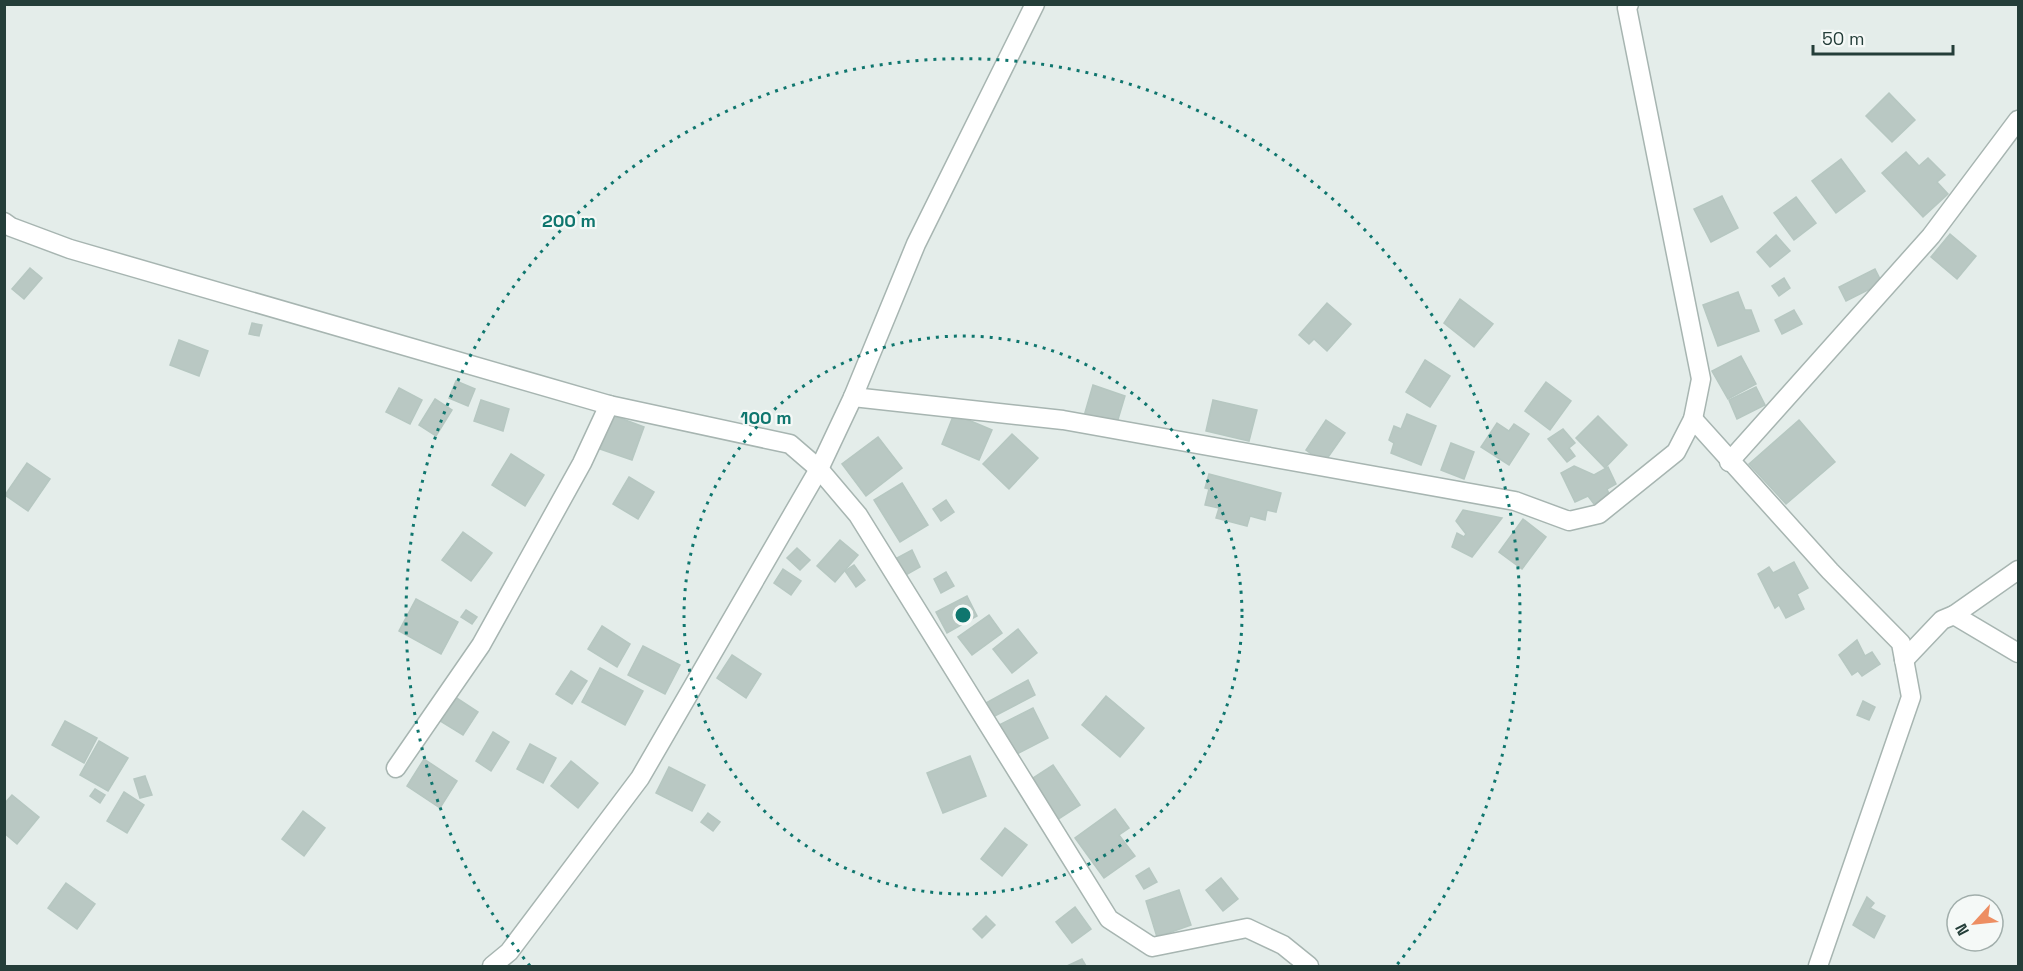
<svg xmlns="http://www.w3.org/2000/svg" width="2023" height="971" font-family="'Space Grotesk',sans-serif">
<rect width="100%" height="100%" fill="#e4edea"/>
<g fill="#b9c8c3" stroke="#b6c7c1" stroke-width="1.5">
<path d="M1889 93 1915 120 1892 142 1866 116Z"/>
<path d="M1906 152 1919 166 1928 158 1945 175 1937 182 1948 194 1923 217 1882 173Z"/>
<path d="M1841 159 1865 191 1836 213 1812 181Z"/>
<path d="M1722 196 1738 228 1711 242 1694 209Z"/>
<path d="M1796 197 1816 223 1794 240 1774 213Z"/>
<path d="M1950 234 1976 256 1957 279 1931 257Z"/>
<path d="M1776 235 1790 251 1770 267 1757 252Z"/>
<path d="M30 268 42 278 24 299 12 289Z"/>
<path d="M1875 269 1882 283 1846 301 1839 287Z"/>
<path d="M1784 278 1790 288 1779 296 1772 286Z"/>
<path d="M1738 292 1745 310H1751L1759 331 1718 346 1703 305Z"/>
<path d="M1460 299 1493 324 1474 347 1444 323Z"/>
<path d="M1327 303 1351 324 1327 351 1314 339 1309 344 1299 335Z"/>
<path d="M1794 310 1802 324 1782 334 1775 320Z"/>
<path d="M252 323 262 325 259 336 249 334Z"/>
<path d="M179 340 208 351 199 376 170 365Z"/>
<path d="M1741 356 1756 384 1728 399 1712 371Z"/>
<path d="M1425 360 1450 376 1430 407 1406 392Z"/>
<path d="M456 381 475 389 468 406 449 398Z"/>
<path d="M1546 382 1571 401 1550 430 1525 411Z"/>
<path d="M1093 385 1125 396 1116 426 1084 416Z"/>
<path d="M1756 387 1765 405 1737 419 1729 400Z"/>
<path d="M399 388 422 400 410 424 386 412Z"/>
<path d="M435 399 452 410 436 436 419 425Z"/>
<path d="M481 400 509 409 503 431 474 421Z"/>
<path d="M1213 400 1257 410 1249 441 1206 431Z"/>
<path d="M954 414 992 430 979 460 942 444Z"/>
<path d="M1407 414 1436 426 1421 465 1391 453 1394 443 1389 440 1394 426 1401 429Z"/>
<path d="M612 415 644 427 632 460 600 449Z"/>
<path d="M1598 416 1627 445 1605 468 1576 438Z"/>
<path d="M1326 420 1345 433 1324 463 1306 450Z"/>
<path d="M1799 420 1835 462 1786 504 1749 464Z"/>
<path d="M1497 423 1509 431 1514 424 1529 434 1509 465 1481 447Z"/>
<path d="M1563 429 1575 443 1569 448 1575 456 1567 462 1548 439Z"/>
<path d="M1012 434 1038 458 1009 489 983 464Z"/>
<path d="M878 437 902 468 866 496 842 464Z"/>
<path d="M1451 443 1474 452 1464 479 1441 470Z"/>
<path d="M511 454 544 475 525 506 492 485Z"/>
<path d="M27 463 50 479 28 511 5 495Z"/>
<path d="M1574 466 1594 475 1608 467 1616 484 1607 489 1609 494 1594 504 1588 496 1575 502 1561 473Z"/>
<path d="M1209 474 1281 493 1276 512 1267 510 1265 520 1250 516 1247 526 1216 518 1219 508 1205 505 1209 489 1205 488Z"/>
<path d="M629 477 654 492 638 519 613 504Z"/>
<path d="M902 483 928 525 900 542 874 500Z"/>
<path d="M946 500 954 512 941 521 933 509Z"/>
<path d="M1463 510 1502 518 1472 557 1452 547 1457 533 1464 537 1466 534 1456 521Z"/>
<path d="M1523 519 1546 537 1522 569 1499 552Z"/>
<path d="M463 532 492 553 471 581 442 560Z"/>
<path d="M840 540 858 555 835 582 817 566Z"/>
<path d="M797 548 810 560 800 570 787 558Z"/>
<path d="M912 550 920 567 904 576 895 559Z"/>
<path d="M1794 562 1808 588 1797 594 1804 609 1786 618 1779 605 1775 608 1758 574 1769 567 1773 573Z"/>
<path d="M854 565 865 580 856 587 845 571Z"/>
<path d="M783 569 801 581 791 595 774 583Z"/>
<path d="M946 572 954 586 941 593 934 579Z"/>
<path d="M967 596 977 616 947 633 936 612Z"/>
<path d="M416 599 458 622 441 654 399 631Z"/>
<path d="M466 610 477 617 472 624 461 617Z"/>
<path d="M989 615 1002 633 972 655 958 637Z"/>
<path d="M602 626 630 644 617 667 588 649Z"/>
<path d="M1018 629 1037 653 1012 673 993 649Z"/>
<path d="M1857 640 1865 656 1872 652 1880 664 1862 676 1858 671 1852 675 1839 655Z"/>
<path d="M643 646 680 665 665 694 628 675Z"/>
<path d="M732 655 761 674 746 698 717 678Z"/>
<path d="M600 668 643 691 625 725 582 702Z"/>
<path d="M571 671 587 681 572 704 556 694Z"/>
<path d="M1028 680 1035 695 991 718 984 704Z"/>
<path d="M452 695 478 712 463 735 437 719Z"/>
<path d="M1106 696 1144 728 1120 757 1082 725Z"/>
<path d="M1863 701 1875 707 1869 720 1857 715Z"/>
<path d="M1033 708 1048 738 1015 755 999 725Z"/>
<path d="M65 721 97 738 84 763 52 745Z"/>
<path d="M493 732 509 742 491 771 476 761Z"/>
<path d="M99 741 128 758 108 791 80 775Z"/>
<path d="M530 744 556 758 543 783 517 769Z"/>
<path d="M970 756 986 796 943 813 927 773Z"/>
<path d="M424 759 457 781 440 808 407 786Z"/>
<path d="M571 761 598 783 578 808 551 786Z"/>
<path d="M1053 765 1080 805 1057 820 1030 780Z"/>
<path d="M669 767 705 785 692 811 656 793Z"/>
<path d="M145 776 152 795 140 798 134 779Z"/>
<path d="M95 789 105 795 100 803 90 796Z"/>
<path d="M124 792 144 805 127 833 107 821Z"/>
<path d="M12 795 39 817 17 844 4 833V804Z"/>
<path d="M1115 809 1129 828 1119 835 1135 856 1104 878 1075 838Z"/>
<path d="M303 811 325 828 304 856 282 839Z"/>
<path d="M708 813 720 822 713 831 701 822Z"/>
<path d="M1005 828 1027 845 1002 876 981 859Z"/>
<path d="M1149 868 1157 882 1144 889 1136 876Z"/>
<path d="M1221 878 1238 899 1223 911 1206 890Z"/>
<path d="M66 883 95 904 77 929 48 908Z"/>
<path d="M1179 890 1191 925 1157 937 1146 901Z"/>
<path d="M1867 897 1874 903 1870 908 1885 916 1874 938 1853 925Z"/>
<path d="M1075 907 1091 929 1072 943 1056 922Z"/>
<path d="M986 916 995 925 982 938 973 929Z"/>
<path d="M1082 959 1086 966H1067Z"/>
</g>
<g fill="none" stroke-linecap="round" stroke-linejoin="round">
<defs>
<g id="street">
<path d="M4 222 11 227 70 249 609 405 790 444 819 469 858 515 1109 919 1152 947 1247 928 1283 945 1309 966"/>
<path d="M853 397 1063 420 1515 501 1569 521 1599 514 1676 452 1693 419 1701 379 1627 8 1629 4"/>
<path d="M1693 419 1830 571 1901 643 1911 697 1818 966"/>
<path d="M1729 462 1931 236 2018 120"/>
<path d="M1954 615 2018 570"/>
<path d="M1904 660 1942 620 1954 615 2018 653"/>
<path d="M396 768 481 645 582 463 609 405"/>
<path d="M492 966 509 952 640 778 819 469 853 397 916 244 1035 4"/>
</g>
</defs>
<use href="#street" stroke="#a7b5b1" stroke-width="21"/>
<use href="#street" stroke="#fff" stroke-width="18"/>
</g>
<g fill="none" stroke="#0f766e" stroke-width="3" stroke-dasharray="3 6">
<circle cx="963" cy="615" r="279"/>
<path d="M530 966A557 557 0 1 1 1396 966"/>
</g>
<circle cx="963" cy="615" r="9" fill="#0f766e" stroke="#f5f9f7" stroke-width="3"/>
<g font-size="18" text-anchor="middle" font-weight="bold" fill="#0f766e" stroke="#f5f9f7" stroke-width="4.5" stroke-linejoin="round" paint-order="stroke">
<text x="569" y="227">200 m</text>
<text x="766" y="424">100 m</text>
</g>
<rect width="2023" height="971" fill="none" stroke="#243e39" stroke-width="12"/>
<g transform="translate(1975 923) rotate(243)"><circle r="28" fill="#f5f9f7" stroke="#a1aeab" stroke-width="1.5"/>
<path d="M0-4.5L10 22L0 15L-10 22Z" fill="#ed8e62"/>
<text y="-9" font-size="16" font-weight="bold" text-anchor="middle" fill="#243e39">N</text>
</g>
<path d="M1813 45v9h140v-9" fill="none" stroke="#243e39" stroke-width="3"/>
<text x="1822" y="45" font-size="18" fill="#243e39" stroke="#f5f9f7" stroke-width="4.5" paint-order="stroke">50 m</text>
</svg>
